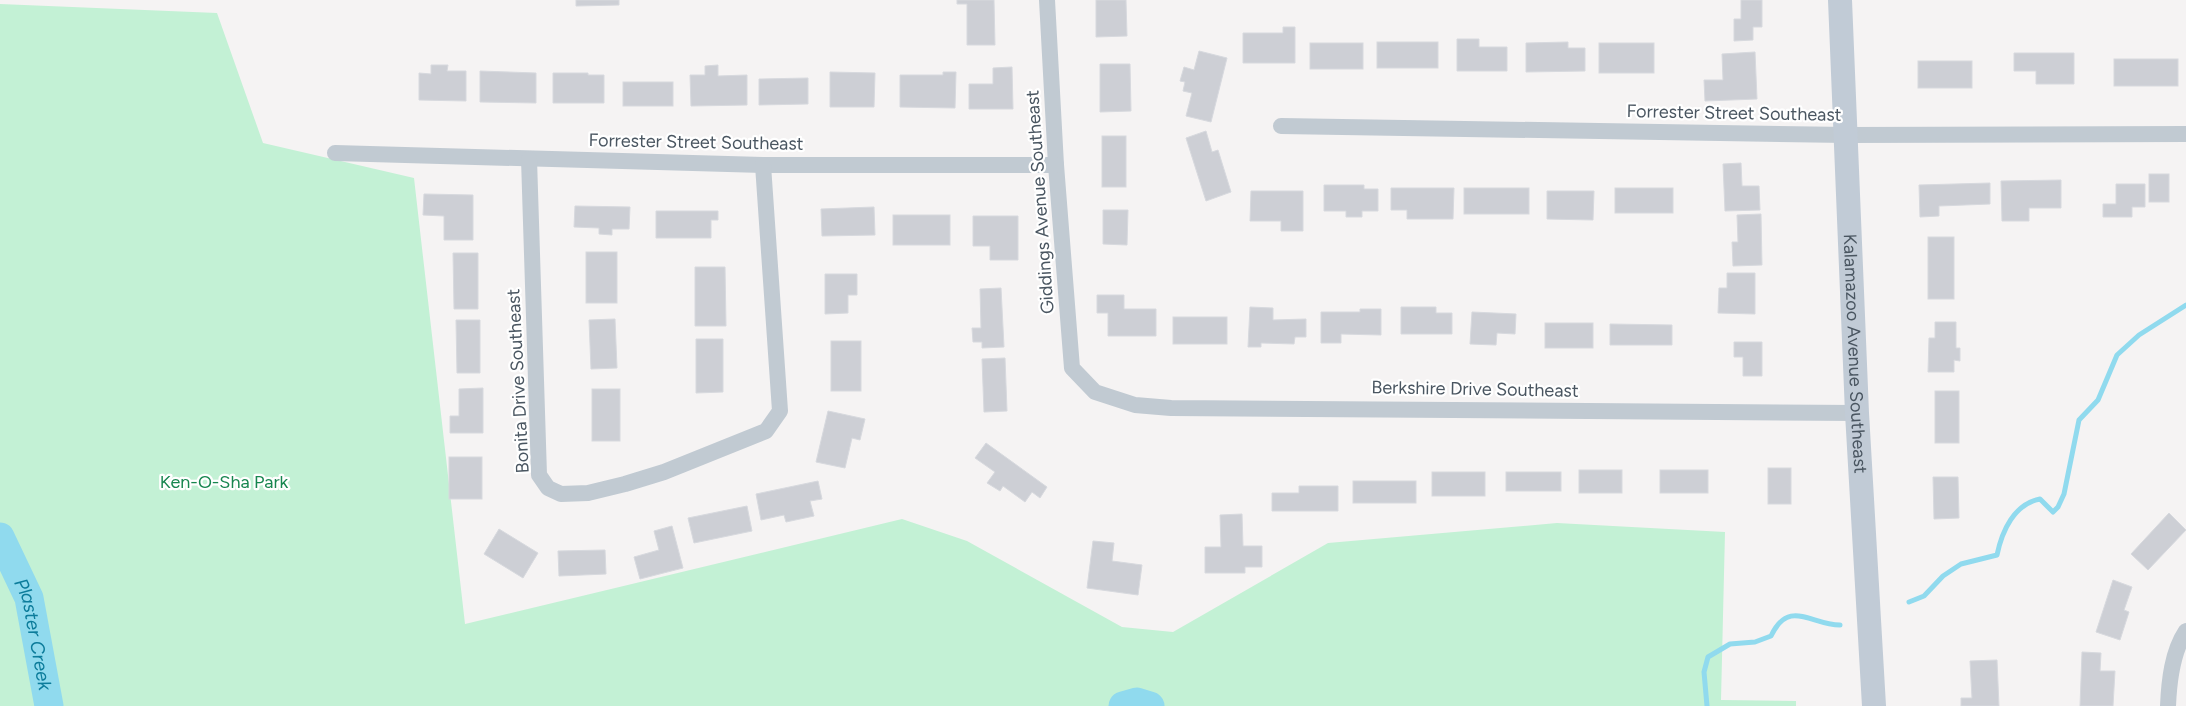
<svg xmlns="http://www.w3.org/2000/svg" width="2186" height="706" font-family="Figtree,sans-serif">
<rect width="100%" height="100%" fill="#f5f3f3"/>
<path fill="#c3f1d5" d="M0 4 217 13 263 143 414 178 465 624 902 519 967 541 1122 627 1173 632 1328 543 1557 523 1725 532 1721 700 1796 701V706H0Z"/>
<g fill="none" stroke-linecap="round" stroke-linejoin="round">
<g stroke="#90daee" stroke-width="5">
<path d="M1909 602 1924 596 1943 576 1961 564 1997 555C2002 531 2014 504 2040 499L2053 512 2058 507 2064 494 2079 420 2098 400 2117 355 2139 335 2186 305"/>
<path d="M1707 706 1704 672 1708 657 1730 644 1755 642 1771 636C1789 598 1811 625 1840 625"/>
</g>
<g stroke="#90daee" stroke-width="29">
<path id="s1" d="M0 537 29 598 49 706"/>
<path d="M1123 706 1137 702 1150 706"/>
</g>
</g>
<g fill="#cdcfd5" stroke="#d7d9de">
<path d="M576 0H619V5L576 6Z"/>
<path d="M957 0H994L995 45H967V4H957Z"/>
<path d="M1096 0H1126L1127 36 1096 37Z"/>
<path d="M1741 0H1762V27H1753V40L1734 41V19H1741Z"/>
<path d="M1283 27H1295V63H1243V33H1283Z"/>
<path d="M1457 39H1479V47H1507V71H1457Z"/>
<rect x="1377" y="42" width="61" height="26"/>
<path d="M1568 42V48H1585V71L1526 72V43Z"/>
<rect x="1310" y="43" width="53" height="26"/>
<rect x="1599" y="43" width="55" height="30"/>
<path d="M1199 51 1227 58 1211 122 1186 116 1192 93 1183 91 1185 82 1180 81 1184 67 1194 70Z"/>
<path d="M1755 52 1757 99 1705 101 1704 80H1723L1722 54Z"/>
<path d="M2014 53H2074V84H2036V71H2014Z"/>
<rect x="2114" y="59" width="64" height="27"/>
<rect x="1918" y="61" width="54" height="27"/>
<path d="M1100 64H1130L1131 111 1100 112Z"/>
<path d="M431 65H448L447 71H466V101L419 100V73L431 74Z"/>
<path d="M718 65V76L747 75V105L691 106 690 75H705V66Z"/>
<path d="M1012 67 1013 109H969V84H993V68Z"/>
<path d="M480 71 536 73V103L480 102Z"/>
<path d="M830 72 875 73 874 107H830Z"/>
<path d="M943 72H956L955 108 900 107V75H943Z"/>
<path d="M553 73H588V75H604V103H553Z"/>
<path d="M808 78V104L759 105V79Z"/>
<rect x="623" y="82" width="50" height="24"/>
<path d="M1206 131 1212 152 1218 150 1231 192 1206 201 1186 138Z"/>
<rect x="1102" y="136" width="24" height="51"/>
<path d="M1741 163 1742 186H1759L1760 210 1725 211 1723 164Z"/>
<rect x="2149" y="174" width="20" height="28"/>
<path d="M2061 180V208H2029V221H2002L2001 181Z"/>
<path d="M1990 183V204L1939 206V216L1920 217 1919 185Z"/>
<path d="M2116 184H2145V207H2132V217H2103V204H2116Z"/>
<path d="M1324 185H1364V189H1378V211H1362V217H1346V211H1324Z"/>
<path d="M1391 188H1454L1453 219H1407V210H1391Z"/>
<rect x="1464" y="188" width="65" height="26"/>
<rect x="1615" y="188" width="58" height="25"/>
<path d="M1251 191H1303V231H1281V221H1250Z"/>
<path d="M1547 191H1594L1593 220 1547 219Z"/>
<path d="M424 194 473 195V240H444V216L423 215Z"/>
<path d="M575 206 630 207 629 229H612V235L599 234V228L574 227Z"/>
<path d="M874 207 875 235 822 236 821 209Z"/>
<path d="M1103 210H1128L1127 245 1103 244Z"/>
<path d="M656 211H718V220H711V238H656Z"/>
<path d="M1761 214 1762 265 1733 266 1732 242H1738L1737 215Z"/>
<rect x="893" y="215" width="57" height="30"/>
<path d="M973 216H1018V260H990V246H973Z"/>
<rect x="1928" y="237" width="26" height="62"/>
<rect x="586" y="252" width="31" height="51"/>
<path d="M453 253H478V309H454Z"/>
<path d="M695 267H725L726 326H695Z"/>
<path d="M1727 273H1755V314L1718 313 1719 288H1727Z"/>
<path d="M825 274H857V295H848V313L825 314Z"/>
<path d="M1001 288 1004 347 982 348V342H973L972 328H981L980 289Z"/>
<path d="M1097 295H1124V309H1156V336H1108V313H1097Z"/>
<path d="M1250 307 1273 308V320L1306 319V337H1295L1294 344 1261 343V347H1248Z"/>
<path d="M1401 307H1436V313H1452V334H1401Z"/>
<path d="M1360 309H1381V335L1341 334V343H1321V312H1360Z"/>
<path d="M1472 312 1516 314 1515 334 1497 333 1496 345 1470 344Z"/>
<rect x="1173" y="317" width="54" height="27"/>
<path d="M615 319 617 368 591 369 589 320Z"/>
<path d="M456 320H480V373H457Z"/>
<path d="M1935 322H1956V348H1960V361L1954 360V372H1928L1929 338H1935Z"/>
<rect x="1545" y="323" width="48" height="25"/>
<path d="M1610 324 1672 325V345H1610Z"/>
<path d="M696 339H723V392L696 393Z"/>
<rect x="831" y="341" width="30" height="50"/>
<path d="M1734 342H1762V376H1743V357H1734Z"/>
<path d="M1005 358 1007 411 984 412 982 359Z"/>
<path d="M483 388V433H450V416H459V389Z"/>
<rect x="592" y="389" width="28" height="52"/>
<rect x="1935" y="391" width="24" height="52"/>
<path d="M828 411 865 419 860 440 852 438 845 468 816 462Z"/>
<path d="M986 443 1047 487 1040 498 1032 492 1025 502 1003 486 1000 491 987 483 995 472 975 458Z"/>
<rect x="449" y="457" width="33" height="42"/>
<rect x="1768" y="468" width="23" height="36"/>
<rect x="1579" y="470" width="43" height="23"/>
<rect x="1660" y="470" width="48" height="23"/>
<rect x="1432" y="472" width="53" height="24"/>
<rect x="1506" y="472" width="55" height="19"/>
<path d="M1933 477H1958L1959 518 1934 519Z"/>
<path d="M818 481 822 499 810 501 814 516 786 522 784 515 761 520 756 494Z"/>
<rect x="1353" y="481" width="63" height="22"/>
<path d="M1299 486H1338V511H1272V493H1299Z"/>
<path d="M747 506 752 531 694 543 688 518Z"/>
<path d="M2169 513 2186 530 2148 570 2131 554Z"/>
<path d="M1242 514 1243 546H1262V567H1245V573H1205V547H1221L1220 515Z"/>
<path d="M672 526 683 568 640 579 634 557 659 550 654 531Z"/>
<path d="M499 529 538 553 523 578 484 554Z"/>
<path d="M1093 541 1114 543 1112 561 1142 565 1138 595 1087 588Z"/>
<path d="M605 550 606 574 559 576 558 551Z"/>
<path d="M2113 580 2132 587 2124 610 2129 612 2120 640 2096 632Z"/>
<path d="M2082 652 2101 653 2100 671H2115L2113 706H2080Z"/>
<path d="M1997 660 1999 706H1961V698H1972L1970 661Z"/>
</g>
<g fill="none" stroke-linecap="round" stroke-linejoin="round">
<g stroke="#c1cad2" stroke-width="16">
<path d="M1047 0 1056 165 1072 368 1095 392 1135 405 1171 408 1857 413"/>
<path d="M1281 126 1847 135 2186 134"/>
<path d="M335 153 763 165H1056"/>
<path d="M529 159 539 475 548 488 561 494 588 493 625 484 664 472 766 431 780 411 763 165"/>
<path d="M2168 706C2169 681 2172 652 2186 631"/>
</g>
<path stroke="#c1cbd6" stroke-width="24" id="s2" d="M1840 0 1857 413 1874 706"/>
</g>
<g text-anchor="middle" stroke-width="4.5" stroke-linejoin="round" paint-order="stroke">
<g font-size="18" fill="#4a5661" stroke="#fff">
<text transform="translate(1734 113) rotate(1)" y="6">Forrester Street Southeast</text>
<text transform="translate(696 142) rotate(1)" y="6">Forrester Street Southeast</text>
<text transform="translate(1040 202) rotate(-94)" y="6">Giddings Avenue Southeast</text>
<text dy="6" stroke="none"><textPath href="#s2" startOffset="354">Kalamazoo Avenue Southeast</textPath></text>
<text transform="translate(518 381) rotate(-93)" y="6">Bonita Drive Southeast</text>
<text transform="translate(1475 389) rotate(1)" y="6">Berkshire Drive Southeast</text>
</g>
<g font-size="18" fill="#17864f" stroke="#fff">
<text x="224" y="488">Ken-O-Sha Park</text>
</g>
<g font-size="19" font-style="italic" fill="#0c7c9b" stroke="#fff">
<text dy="7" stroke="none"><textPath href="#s1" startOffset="104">Plaster Creek</textPath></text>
</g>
</g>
</svg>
